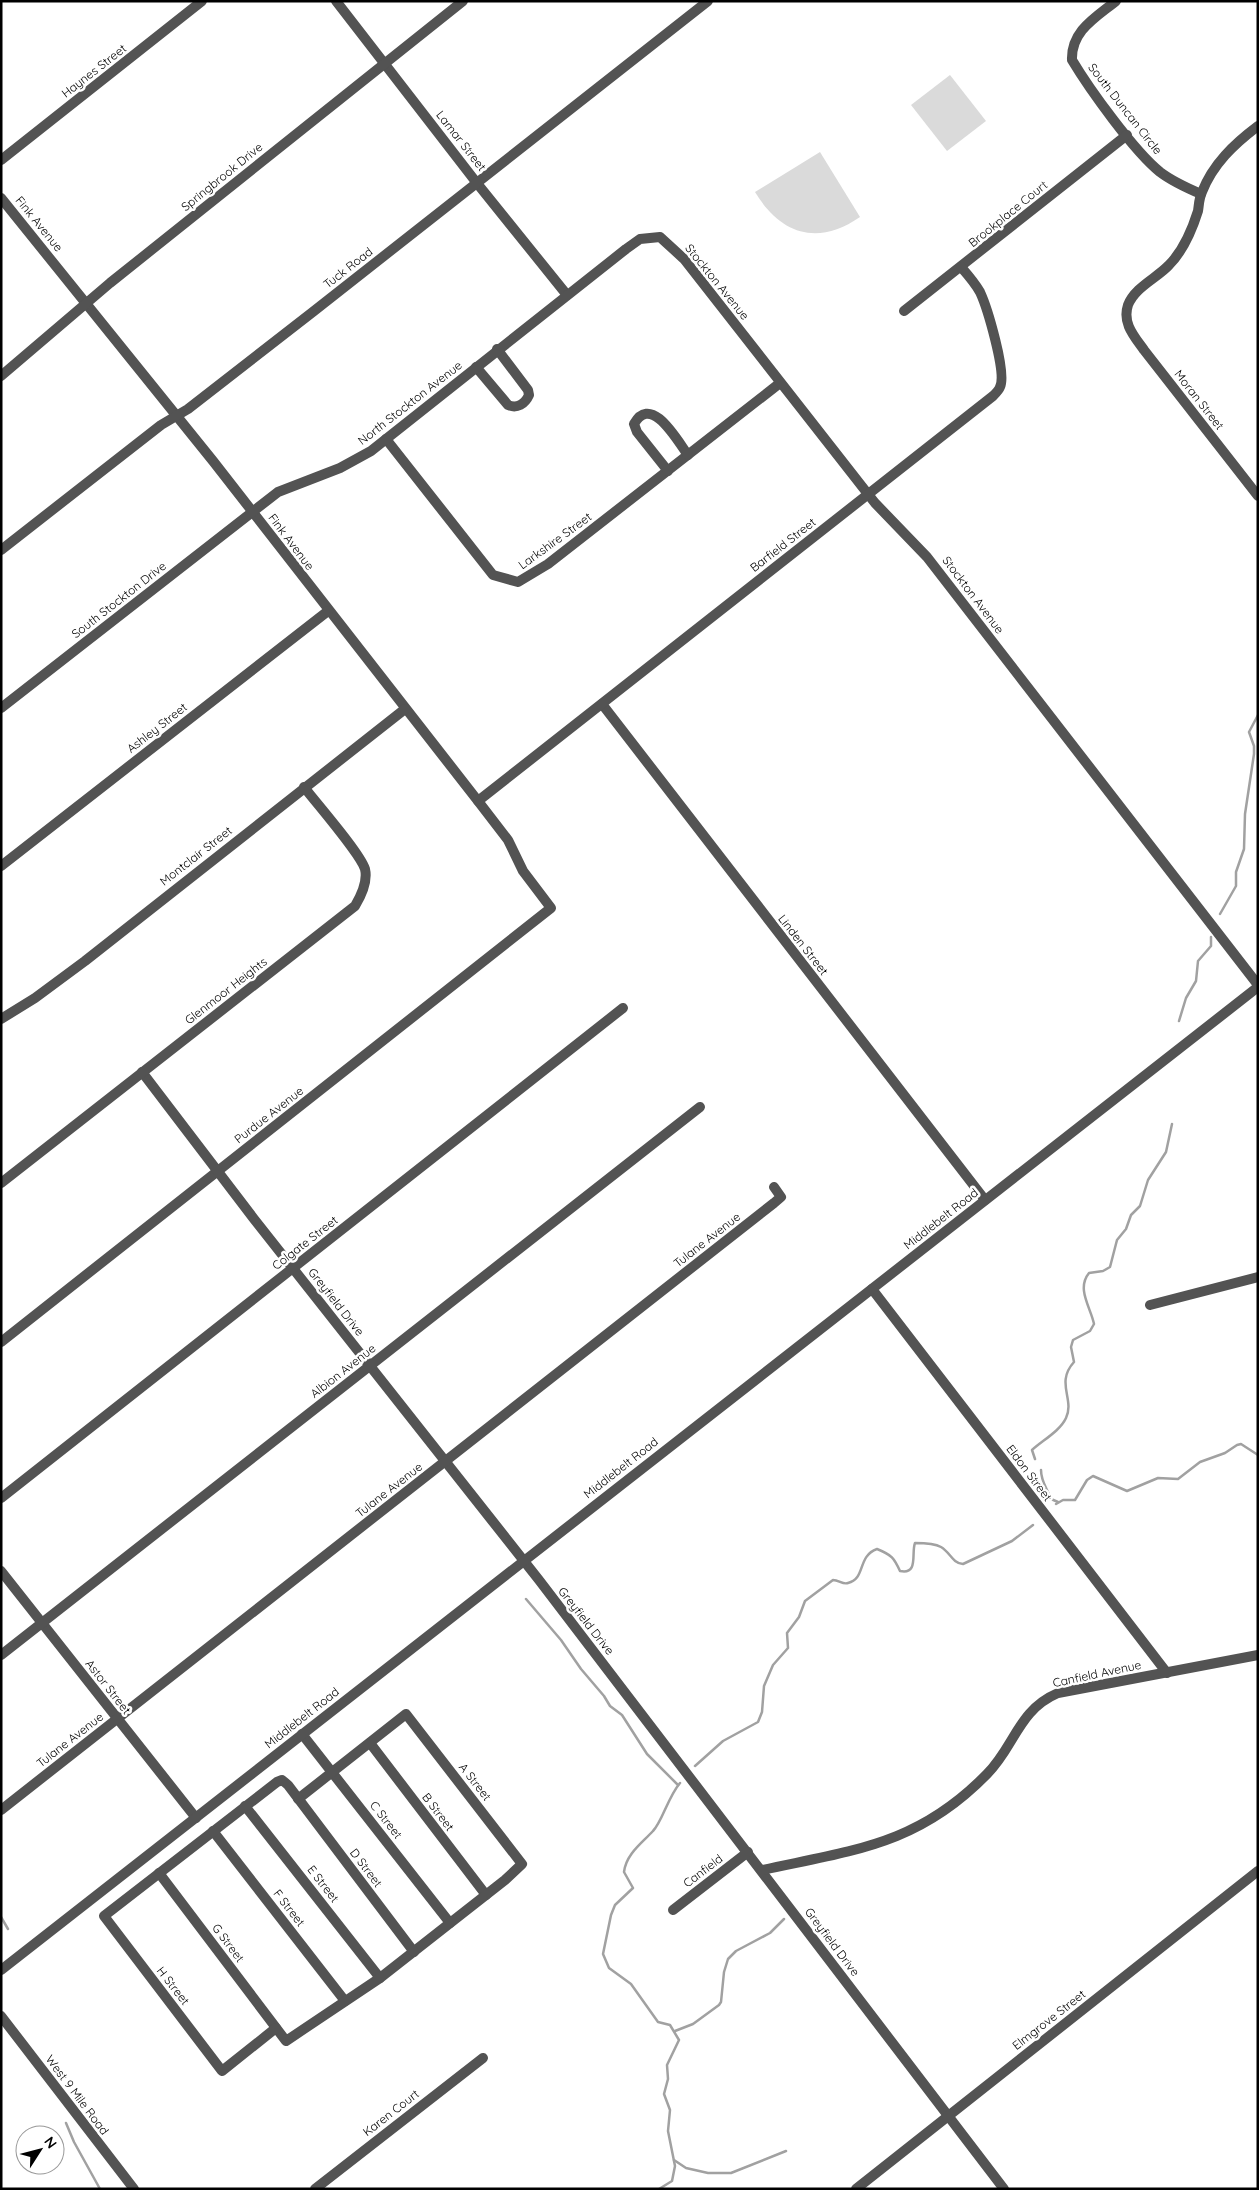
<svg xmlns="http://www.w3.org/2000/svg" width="1259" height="2190" font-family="Quicksand,sans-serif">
<rect width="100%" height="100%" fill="#fff"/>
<g fill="#dadada">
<path d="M950 75 986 121 947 151 911 105Z"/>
<path d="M820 152 860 217C818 246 781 235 755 192Z"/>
</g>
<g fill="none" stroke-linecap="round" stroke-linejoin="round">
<g stroke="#a1a1a1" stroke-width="2.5">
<path d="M1220 914 1236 886V872L1244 849 1245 814 1254 754V746L1249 732 1258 715"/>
<path d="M1179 1021 1186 998 1196 981 1198 961 1211 946V937"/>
<path d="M1035 1459 1032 1450C1043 1440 1060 1431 1066 1418 1075 1399 1055 1383 1074 1362L1071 1347 1073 1340 1090 1331 1094 1324C1091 1308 1076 1289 1089 1273L1103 1271 1110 1267 1117 1240 1126 1229 1131 1215 1140 1206 1148 1180 1166 1152 1172 1124"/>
<path d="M1041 1470C1041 1482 1047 1488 1051 1499L1058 1502"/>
<path d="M1056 1504 1063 1500H1075L1087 1480 1093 1476 1127 1491 1158 1478 1178 1479 1200 1462 1225 1453 1237 1445 1241 1444 1258 1455"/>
<path d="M526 1599 561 1640 581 1669 604 1696 610 1706 622 1715 647 1754 678 1785"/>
<path d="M695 1766 723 1741 758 1722 762 1712 764 1686 773 1665 788 1648 787 1633 799 1617 805 1601 833 1580C839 1580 843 1585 848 1583 866 1579 857 1556 877 1549 892 1555 894 1558 900 1571 919 1575 911 1553 915 1543 923 1543 934 1543 941 1547 950 1552 952 1563 963 1564L1012 1541 1033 1525"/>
<path d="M1 1917 8 1929"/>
<path d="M675 2031 693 2024 719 2005 721 2002 724 1972 728 1959 736 1951 770 1933 784 1919"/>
<path d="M66 2123 74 2142 100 2189"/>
<path d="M674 2160 686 2168 708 2173H731L786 2151"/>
<path d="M659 2189 672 2181 675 2166 668 2131 670 2110 664 2094 668 2079 667 2065 679 2040 670 2025 658 2022 631 1984 609 1968 603 1954 611 1915 615 1905 633 1888 624 1872C626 1854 642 1843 653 1831 662 1822 668 1797 680 1783"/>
</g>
<g stroke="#535353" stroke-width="10">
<path d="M336 1 476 182 567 295"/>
<path d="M1116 1C1095 18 1071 31 1072 60 1090 90 1134 151 1160 172 1173 182 1187 188 1201 194"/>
<path d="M1258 126C1234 144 1213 164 1202 192 1199 198 1199 205 1198 211 1192 230 1183 251 1169 265 1157 278 1135 287 1128 305 1122 323 1134 336 1144 350L1258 496"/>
<path d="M1 160 202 1"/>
<path d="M1 198 213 461 478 801 508 840 523 871 551 908 1 1342"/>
<path d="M904 311 1127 135"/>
<path d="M476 367 508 405C517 409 525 404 529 395L528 390 497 349"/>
<path d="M1 376 110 283 463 1"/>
<path d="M386 439 493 575 518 582 548 564 780 383"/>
<path d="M668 471 637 432 634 424C651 393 677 440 688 455"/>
<path d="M1 550 161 425 188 409 314 311 708 1"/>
<path d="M602 704 985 1200"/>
<path d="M1 708 278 492 340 468 371 451 626 249 640 239 660 237 684 259 875 503 927 557 1258 985"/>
<path d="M478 801 993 396C995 394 999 390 1000 387 1007 373 987 307 980 292 975 283 968 275 961 267"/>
<path d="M1 866 328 611"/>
<path d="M1 1019 35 998 85 961 405 709"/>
<path d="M142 1072 254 1219 539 1580 1004 2189"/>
<path d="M1 1183 355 906C361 896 368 882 365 869 360 853 317 804 304 787"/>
<path d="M872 1289 1167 1673"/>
<path d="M1150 1305 1258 1277"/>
<path d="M1 1498 623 1008"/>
<path d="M1 1571 196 1818"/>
<path d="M1 1655 700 1107"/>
<path d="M302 1734 450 1923"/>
<path d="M370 1743 486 1895"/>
<path d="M245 1806 380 1978"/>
<path d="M1 1810 774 1203 781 1197 774 1187"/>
<path d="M213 1831 345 2001"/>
<path d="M762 1870C854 1850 918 1845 987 1774 1015 1746 1018 1710 1058 1693L1258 1655"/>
<path d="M159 1873 286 2041 380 1978 505 1880 522 1864 406 1714 298 1799"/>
<path d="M673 1910 748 1852"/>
<path d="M276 2028 222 2071 104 1916 277 1782 282 1780 288 1785 414 1952"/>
<path d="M315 2189 483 2058"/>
<path d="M856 2189 1258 1871"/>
</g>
<g stroke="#535353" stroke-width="10">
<path d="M1 1970 1258 987"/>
<path d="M1 2016 134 2189"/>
</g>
</g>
<g text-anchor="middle" stroke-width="5" stroke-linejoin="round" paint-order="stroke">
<g font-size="12" fill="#000" stroke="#fff">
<text transform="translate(94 71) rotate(-38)" y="4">Haynes Street</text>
<text transform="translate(1125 109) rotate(52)" y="4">South Duncan Circle</text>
<text transform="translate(461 141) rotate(52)" y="4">Lamar Street</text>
<text transform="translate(222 177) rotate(-39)" y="4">Springbrook Drive</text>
<text transform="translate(1008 214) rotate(-39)" y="4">Brookplace Court</text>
<text transform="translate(39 224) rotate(51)" y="4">Fink Avenue</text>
<text transform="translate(348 268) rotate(-38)" y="4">Tuck Road</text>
<text transform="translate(717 282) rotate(51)" y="4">Stockton Avenue</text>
<text transform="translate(1199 400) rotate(52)" y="4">Moran Street</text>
<text transform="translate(410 403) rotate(-38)" y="4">North Stockton Avenue</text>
<text transform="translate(555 541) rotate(-36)" y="4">Larkshire Street</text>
<text transform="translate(291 542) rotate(53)" y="4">Fink Avenue</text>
<text transform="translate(783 545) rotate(-38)" y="4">Barfield Street</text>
<text transform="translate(973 595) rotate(53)" y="4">Stockton Avenue</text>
<text transform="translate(119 600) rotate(-38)" y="4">South Stockton Drive</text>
<text transform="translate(157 728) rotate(-38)" y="4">Ashley Street</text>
<text transform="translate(196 856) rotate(-38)" y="4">Montclair Street</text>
<text transform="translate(803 945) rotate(52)" y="4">Linden Street</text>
<text transform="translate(226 991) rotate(-38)" y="4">Glenmoor Heights</text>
<text transform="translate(269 1115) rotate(-38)" y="4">Purdue Avenue</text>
<text transform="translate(941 1219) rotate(-38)" y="4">Middlebelt Road</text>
<text transform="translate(707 1240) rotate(-38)" y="4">Tulane Avenue</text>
<text transform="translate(305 1243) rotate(-38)" y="4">Colgate Street</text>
<text transform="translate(336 1302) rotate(52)" y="4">Greyfield Drive</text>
<text transform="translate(343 1371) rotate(-38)" y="4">Albion Avenue</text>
<text transform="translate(621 1468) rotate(-38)" y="4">Middlebelt Road</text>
<text transform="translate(1029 1473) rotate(53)" y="4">Eldon Street</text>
<text transform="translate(389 1490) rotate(-38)" y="4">Tulane Avenue</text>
<text transform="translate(586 1621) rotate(52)" y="4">Greyfield Drive</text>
<text transform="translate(1097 1674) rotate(-12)" y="4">Canfield Avenue</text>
<text transform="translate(108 1687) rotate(52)" y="4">Astor Street</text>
<text transform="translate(302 1718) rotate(-38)" y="4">Middlebelt Road</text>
<text transform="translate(70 1740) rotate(-38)" y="4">Tulane Avenue</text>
<text transform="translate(475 1782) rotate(52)" y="4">A Street</text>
<text transform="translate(438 1812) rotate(53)" y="4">B Street</text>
<text transform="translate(386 1820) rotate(52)" y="4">C Street</text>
<text transform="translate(366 1868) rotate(53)" y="4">D Street</text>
<text transform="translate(703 1871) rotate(-37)" y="4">Canfield</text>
<text transform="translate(323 1884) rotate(52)" y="4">E Street</text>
<text transform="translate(289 1908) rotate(52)" y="4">F Street</text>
<text transform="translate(832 1942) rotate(53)" y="4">Greyfield Drive</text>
<text transform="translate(228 1943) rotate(53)" y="4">G Street</text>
<text transform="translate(173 1986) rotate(52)" y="4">H Street</text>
<text transform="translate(1049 2020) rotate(-38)" y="4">Elmgrove Street</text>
<text transform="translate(77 2095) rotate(53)" y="4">West 9 Mile Road</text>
<text transform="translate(391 2113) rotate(-38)" y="4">Karen Court</text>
</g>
</g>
<rect width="1259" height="2190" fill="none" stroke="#000000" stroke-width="5"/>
<g transform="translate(40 2150) rotate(54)"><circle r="24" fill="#ffffff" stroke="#999999"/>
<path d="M0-4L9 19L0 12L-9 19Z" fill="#000000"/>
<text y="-8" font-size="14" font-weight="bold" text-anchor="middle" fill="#000000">N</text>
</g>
</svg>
